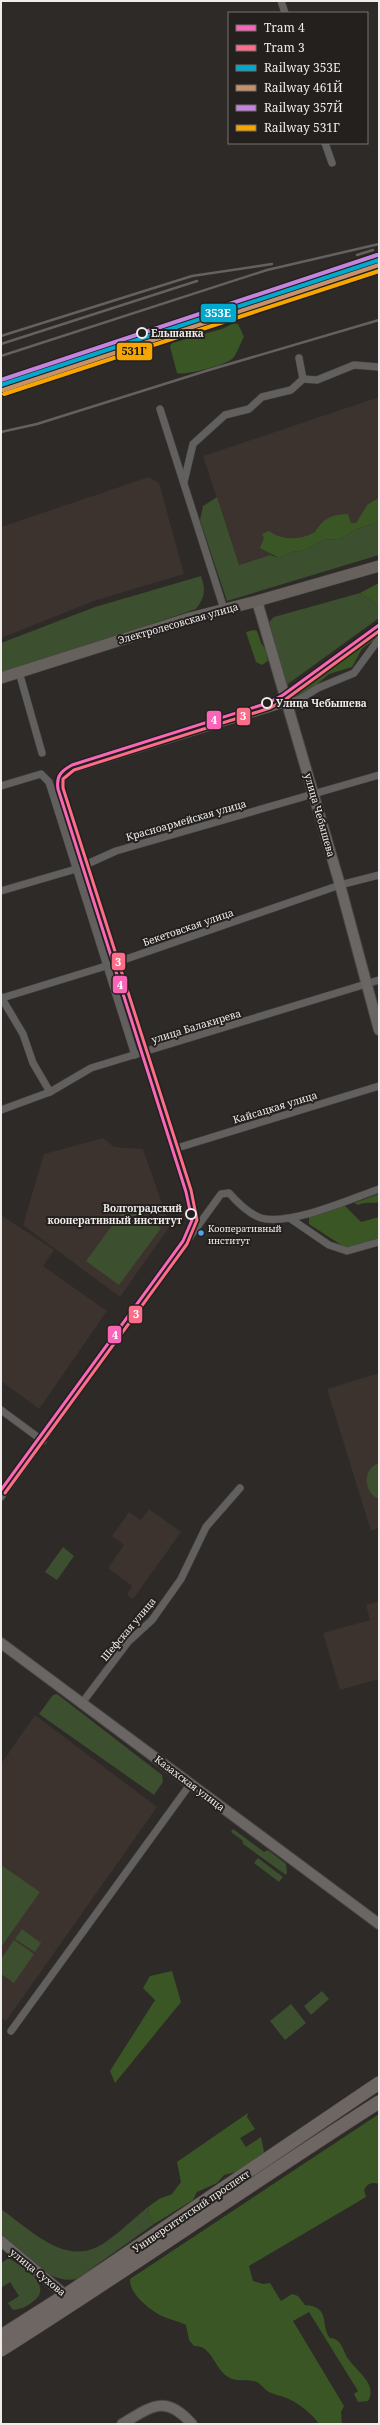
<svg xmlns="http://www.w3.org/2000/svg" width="380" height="2425" font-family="'Noto Serif',serif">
<rect width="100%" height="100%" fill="#2d2a28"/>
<g fill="#3c322e">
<path d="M379 397V520L239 565 203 456Z"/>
<path d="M149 477 159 483 184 574 94 601 1 638V527Z"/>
<path d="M103 1138 114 1147 143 1149 170 1226 120 1297 23 1225 44 1154Z"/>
<path d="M1 1215 54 1250 43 1266 107 1311 39 1409 1 1381Z"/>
<path d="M379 1373V1528L371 1531 327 1389Z"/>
<path d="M149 1509 181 1532 133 1599 127 1595 132 1586 108 1568 124 1545 112 1536 129 1512 141 1520Z"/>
<path d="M379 1601V1679L340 1690 323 1633 370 1620 366 1605Z"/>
<path d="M35 1715 157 1807 6 2021 1 2018V1764Z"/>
</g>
<g fill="#3c4f2e">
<path d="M217 497 239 565 270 555 279 558 292 552 305 550 326 539 339 540 357 529 379 522V555L227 601 200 520 203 506Z"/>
<path d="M201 576C206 590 205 597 196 609L1 675V643L95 607Z"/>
<path d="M360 593 379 606V618L285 686 269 627 270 621 274 617Z"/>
<path d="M128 1204 161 1228 119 1285 86 1261Z"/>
<path d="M379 1463V1499C363 1493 362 1468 379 1463Z"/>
<path d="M63 1547 74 1556 57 1580 45 1572Z"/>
<path d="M57 1694 162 1775 163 1782 154 1795 39 1714 53 1695Z"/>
<path d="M233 1829 264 1852 268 1850 286 1864 287 1872 286 1875 243 1844 242 1840 231 1832Z"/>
<path d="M258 1858 283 1877 279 1882 254 1863Z"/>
<path d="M1 1865 40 1892 1 1947Z"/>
<path d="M22 1929 41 1943 35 1952 15 1939Z"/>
<path d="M14 1940 34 1954 14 1983 1 1974V1959Z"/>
<path d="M322 1991 329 1999 311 2015 304 2006Z"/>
<path d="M291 2004 306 2023 285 2040 270 2021Z"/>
<path d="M148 2207 149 2214 154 2224 77 2279C48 2285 22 2253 1 2236V2209C27 2227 61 2263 95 2248 110 2242 134 2218 148 2207Z"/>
<path d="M9 2258C21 2266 53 2284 35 2300 28 2306 22 2309 13 2310L8 2303 19 2296 10 2282 1 2288V2263Z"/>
</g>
<g fill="#3b5625">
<path d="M234 323 238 324 244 337C240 343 237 355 232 359 225 365 185 376 177 373L170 346 172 343 222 329Z"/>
<path d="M379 498V522L357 529 339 540 326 539 305 550 292 552 279 558 260 548 264 538 262 534 269 531C282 541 301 540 315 532 324 518 330 515 348 514L351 523H356L368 504Z"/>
<path d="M379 583V606L360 593Z"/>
<path d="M254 630 257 631 261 643 266 650 268 661 262 665 256 662 246 632Z"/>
<path d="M372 637 375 639 362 649 352 667 329 674 314 687 299 697 294 695C301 687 365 638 372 637Z"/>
<path d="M379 1194V1202C372 1204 366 1201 358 1205L354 1203Z"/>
<path d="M344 1205 361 1222 379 1217V1240L349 1250 309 1224V1216Z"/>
<path d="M172 1971 181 2002 115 2083 110 2071 155 2000 143 1988 150 1976Z"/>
<path d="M248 2113 247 2117 255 2129 240 2138 246 2147 261 2137 264 2152 259 2159 239 2171 224 2175 217 2183 197 2192 193 2200 154 2224 149 2214 148 2207 159 2199 172 2194 181 2182 177 2162Z"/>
<path d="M379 2114V2184C372 2182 368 2183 364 2190L366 2197 249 2266 253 2281 263 2284 270 2283 281 2301 292 2294 298 2296 305 2305C331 2306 320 2326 330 2338 343 2339 342 2351 349 2360 357 2371 378 2385 368 2401L358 2402 354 2394 358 2391 309 2312 293 2321 344 2406 341 2412 342 2424H319C313 2415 300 2404 289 2399 283 2396 275 2395 269 2392 265 2390 261 2384 257 2382 247 2378 238 2383 228 2377 214 2368 212 2345 194 2346L189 2340 186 2325C179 2321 170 2320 162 2316 150 2310 129 2294 130 2279Z"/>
</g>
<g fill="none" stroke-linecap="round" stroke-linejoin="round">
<defs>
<g id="street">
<path d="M281 1 285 13"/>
<path d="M325 143 332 163"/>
<path d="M303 379 317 380 354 365 379 367"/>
<path d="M160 409 224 609"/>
<path d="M184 482 193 444 225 415 249 409 262 397 291 390 303 379 299 358"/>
<path d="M19 672 42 753"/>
<path d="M74 769 300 699 318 688 354 673 379 639"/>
<path d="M1 786 41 774 49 782 135 1055"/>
<path d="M1 891 76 869 116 851 379 775"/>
<path d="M1 997 23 1034 33 1063 50 1092"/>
<path d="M2 998 106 966 340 885 379 875"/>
<path d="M1 1110 50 1092 91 1068 379 980"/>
<path d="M177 1148 379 1086"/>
<path d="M291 1219 329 1245 347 1251 379 1242"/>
<path d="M1 1410 43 1441"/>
<path d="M1 1497 221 1194 229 1193C237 1202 249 1214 261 1218 290 1226 350 1199 379 1189"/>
<path d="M82 1703 128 1642 152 1620 181 1579 206 1527 240 1488"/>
<path d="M11 2031 191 1783"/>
</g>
<g id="secondary">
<path d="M257 601 340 885 379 1030"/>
<path d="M1 1643 379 1924"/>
<path d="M1 2241 70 2299"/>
<path d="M122 2424C151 2407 165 2393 192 2424"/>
</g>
<path id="primary" d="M1 678 190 618 257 601 379 566"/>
<g id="highway">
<path d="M1 2336 67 2294 379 2083"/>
<path d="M1 2350C128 2270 252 2183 379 2102"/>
</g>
</defs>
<use href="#street" stroke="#494645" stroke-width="8"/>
<use href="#secondary" stroke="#494645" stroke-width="12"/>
<use href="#primary" stroke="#494645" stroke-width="12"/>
<use href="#highway" stroke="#494645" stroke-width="14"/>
<use href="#street" stroke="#61605e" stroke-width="7"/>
<use href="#secondary" stroke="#696663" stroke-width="10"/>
<use href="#primary" stroke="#67615d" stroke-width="11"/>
<use href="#highway" stroke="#6e6663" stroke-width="13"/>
<g stroke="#646160" stroke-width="2.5">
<path d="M357 255 373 250"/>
<path d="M1 336 192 276 272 264"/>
<path d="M1 344 197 281"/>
<path d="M1 356 267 270 379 244"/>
<path d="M1 432 37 424 209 370 379 320"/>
</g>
<defs>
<path id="rail-1" d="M1 385 379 260"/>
<path id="rail-2" d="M3 390 379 265"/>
<path id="rail-3" d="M1 380 377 255"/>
<path id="rail-4" d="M4 394 379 271"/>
</defs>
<use href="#rail-1" stroke="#24201e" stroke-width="7"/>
<use href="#rail-2" stroke="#24201e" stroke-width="7"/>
<use href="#rail-3" stroke="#24201e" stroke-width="7"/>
<use href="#rail-4" stroke="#24201e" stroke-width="7"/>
<use href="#rail-1" stroke="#00a9ce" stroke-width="4"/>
<use href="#rail-2" stroke="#c7916a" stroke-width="4"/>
<use href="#rail-3" stroke="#c483df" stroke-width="4"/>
<use href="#rail-4" stroke="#f7a600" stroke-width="4"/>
<defs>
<path id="tram-1" d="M1 1490 183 1241 192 1220 186 1192 58 789C56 776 61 771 72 765L268 703 283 695 379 625"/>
<path id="tram-2" d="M5 1493 187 1244 197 1220 191 1190 63 788V779L74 770 270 708 286 699 379 631"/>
</defs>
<use href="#tram-1" stroke="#24201e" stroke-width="6"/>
<use href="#tram-2" stroke="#24201e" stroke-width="6"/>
<use href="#tram-1" stroke="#fa66b7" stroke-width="3"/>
<use href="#tram-2" stroke="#fb6d88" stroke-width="3"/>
</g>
<g fill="#24201e" stroke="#efeceb" stroke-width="2">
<circle cx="142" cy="333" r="5"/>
<circle cx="267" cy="703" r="5"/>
<circle cx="191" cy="1214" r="5"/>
</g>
<circle fill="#53a3e8" stroke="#24201e" stroke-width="1.5" cx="201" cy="1233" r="3.5"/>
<g text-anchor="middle" stroke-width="4" stroke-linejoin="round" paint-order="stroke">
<g font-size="9" fill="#efeceb" stroke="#24201e" text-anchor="start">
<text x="208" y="1232">Кооперативный<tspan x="208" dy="12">институт</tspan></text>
</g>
<g font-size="10" font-weight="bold" fill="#efeceb" stroke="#24201e" text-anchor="start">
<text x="151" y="337">Ельшанка</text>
<text x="276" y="707">Улица Чебышева</text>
<text x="182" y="1212" text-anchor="end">Волгоградский<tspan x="182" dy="12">кооперативный институт</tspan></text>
</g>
<g font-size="10" fill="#efeceb" stroke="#24201e">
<text transform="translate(178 623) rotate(-16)" y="4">Электролесовская улица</text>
<text transform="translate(320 815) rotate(74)" y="4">улица Чебышева</text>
<text transform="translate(186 820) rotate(-16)" y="4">Красноармейская улица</text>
<text transform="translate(188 927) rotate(-19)" y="4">Бекетовская улица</text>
<text transform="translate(196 1026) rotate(-17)" y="4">улица Балакирева</text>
<text transform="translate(275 1107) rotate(-17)" y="4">Кайсацкая улица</text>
<text transform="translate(128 1629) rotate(-50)" y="4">Шефская улица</text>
<text transform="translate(190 1783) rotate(37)" y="4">Казахская улица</text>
<text transform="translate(191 2211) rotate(-34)" y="4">Университетский проспект</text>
<text transform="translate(38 2272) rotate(39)" y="4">улица Сухова</text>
</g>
</g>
<g stroke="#24201e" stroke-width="1.5">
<rect x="200" y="303" width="37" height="20" rx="4" fill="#00a9ce"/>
<rect x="116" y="342" width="37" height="19" rx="4" fill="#f7a600"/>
<rect x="236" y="707" width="15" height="19" rx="4" fill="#fb6d88"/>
<rect x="206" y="710" width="16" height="20" rx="4" fill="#fa66b7"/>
<rect x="111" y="952" width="15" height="19" rx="4" fill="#fb6d88"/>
<rect x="112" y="975" width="16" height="19" rx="4" fill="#fa66b7"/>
<rect x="128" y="1305" width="15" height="19" rx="4" fill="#fb6d88"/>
<rect x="107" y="1325" width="15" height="19" rx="4" fill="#fa66b7"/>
</g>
<g font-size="11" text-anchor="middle" font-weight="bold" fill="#fff">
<text x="218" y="317">353Е</text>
<text x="243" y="720">3</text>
<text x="214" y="724">4</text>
<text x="118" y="966">3</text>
<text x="120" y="989">4</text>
<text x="136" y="1318">3</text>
<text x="115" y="1339">4</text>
</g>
<g font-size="11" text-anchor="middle" font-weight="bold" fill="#111">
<text x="134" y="355">531Г</text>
</g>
<rect width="380" height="2425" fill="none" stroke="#efeceb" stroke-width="4"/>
<rect x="228" y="12" width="140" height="132" fill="#24201e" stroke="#757270"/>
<rect x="236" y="25" width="20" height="6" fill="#fa66b7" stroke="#757270"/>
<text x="264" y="32" font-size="12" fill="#efeceb">Tram 4</text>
<rect x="236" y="45" width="20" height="6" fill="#fb6d88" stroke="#757270"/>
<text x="264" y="52" font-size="12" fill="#efeceb">Tram 3</text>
<rect x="236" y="65" width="20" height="6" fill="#00a9ce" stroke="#757270"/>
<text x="264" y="72" font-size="12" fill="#efeceb">Railway 353Е</text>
<rect x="236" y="85" width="20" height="6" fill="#c7916a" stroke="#757270"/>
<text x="264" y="92" font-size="12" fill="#efeceb">Railway 461Й</text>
<rect x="236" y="105" width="20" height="6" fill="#c483df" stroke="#757270"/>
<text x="264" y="112" font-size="12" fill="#efeceb">Railway 357Й</text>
<rect x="236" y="125" width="20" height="6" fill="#f7a600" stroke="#757270"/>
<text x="264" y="132" font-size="12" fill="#efeceb">Railway 531Г</text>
</svg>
